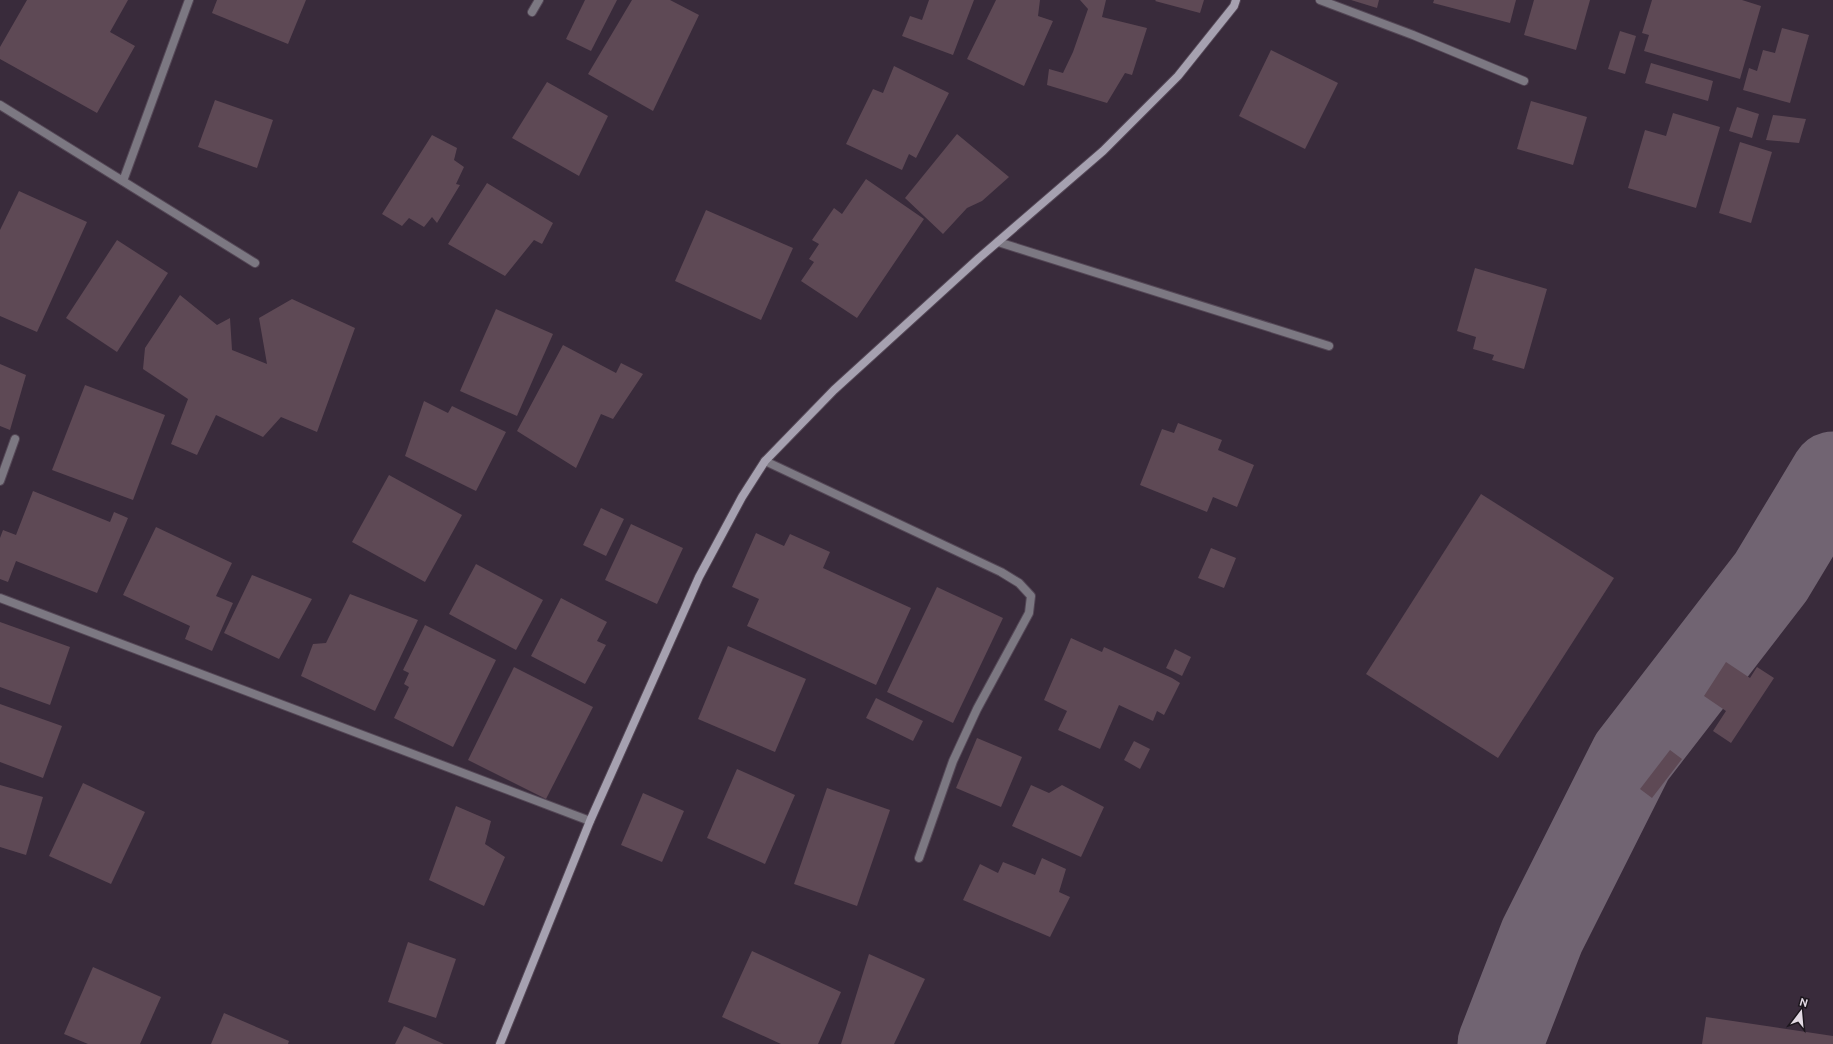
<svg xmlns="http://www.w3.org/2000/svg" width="1833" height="1044" font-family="Ubuntu,sans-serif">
<rect width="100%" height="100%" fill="#392b3b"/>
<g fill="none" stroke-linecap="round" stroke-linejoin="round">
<path stroke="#716472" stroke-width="85" d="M1500 1044 1542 936 1632 757 1771 577 1833 474"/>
</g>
<g fill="#5e4955">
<path d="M27 0H128L110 32 135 46 97 113 0 59V47Z"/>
<path d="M217 0H306L288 44 212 13Z"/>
<path d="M585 0H617L591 51 566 39Z"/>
<path d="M632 0H670L699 15 653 111 588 74Z"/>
<path d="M929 0H974L953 55 902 36 910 16 922 20Z"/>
<path d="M996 0H1040L1038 16 1053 21 1024 86 967 59Z"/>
<path d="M1080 0H1106L1102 17 1147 28 1132 75 1125 73 1107 103 1047 85 1049 69 1063 73 1073 52 1088 9Z"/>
<path d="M1156 0H1204L1200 13 1155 1Z"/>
<path d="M1351 0H1379L1377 8Z"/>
<path d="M1434 0H1516L1510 23 1433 3Z"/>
<path d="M1534 0H1590L1576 50 1524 35Z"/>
<path d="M1652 0H1742L1761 6 1740 79 1644 51 1649 35 1642 33Z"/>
<path d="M1782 28 1809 35 1790 103 1743 90 1749 68 1757 71 1763 50 1775 53Z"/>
<path d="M1620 31 1636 36 1625 74 1608 69Z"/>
<path d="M1271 50 1338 83 1305 149 1239 116Z"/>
<path d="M1651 63 1713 81 1708 101 1645 83Z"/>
<path d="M894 66 949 93 916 158 909 154 902 170 846 144 873 89 883 93Z"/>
<path d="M547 82 608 116 579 176 512 138Z"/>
<path d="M215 100 273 120 257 168 198 147Z"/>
<path d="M1531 101 1587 117 1573 165 1517 149Z"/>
<path d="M1737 107 1759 114 1752 138 1729 131Z"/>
<path d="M1673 113 1720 127 1696 208 1628 188 1645 130 1666 136Z"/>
<path d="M1773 115 1806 119 1799 143 1766 140Z"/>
<path d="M957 134 1009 177 982 201 967 208 943 234 905 198Z"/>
<path d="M432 135 457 148 454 160 464 167 456 184 460 185 437 223 432 217 424 227 409 218 402 226 382 214Z"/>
<path d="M1740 142 1772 152 1751 223 1719 213Z"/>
<path d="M866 179 924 219 857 318 801 281 814 262 809 259 819 244 812 240 834 208 842 214Z"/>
<path d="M487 183 553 223 542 244 534 240 505 276 448 244Z"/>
<path d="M19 191 87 222 37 332 0 316V230Z"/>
<path d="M706 210 793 248 761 320 675 281Z"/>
<path d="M117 240 168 273 117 352 66 318Z"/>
<path d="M1475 268 1547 289 1524 369 1492 360 1494 355 1473 349 1476 337 1457 331Z"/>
<path d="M180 295 217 325 230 318 232 350 267 364 259 318 292 299 355 328 317 432 281 417 263 437 216 415 197 455 171 444 188 399 143 369 145 348Z"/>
<path d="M496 309 553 334 517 416 460 391Z"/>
<path d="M563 345 616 373 621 363 643 374 613 419 601 414 576 468 517 431Z"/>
<path d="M0 364 26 375 10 430 0 426Z"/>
<path d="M85 385 165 415 133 500 52 470Z"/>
<path d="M424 401 448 413 452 406 506 432 476 491 405 456Z"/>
<path d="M1178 423 1222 440 1218 450 1254 465 1237 507 1213 497 1207 512 1140 485 1162 429 1174 433Z"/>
<path d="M389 475 462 515 425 582 352 542Z"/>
<path d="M33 491 110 522 114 512 128 518 97 593 16 561 8 582 0 579V538L3 530 16 535Z"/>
<path d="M1481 494 1614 578 1498 758 1366 674Z"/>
<path d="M601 508 624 519 606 556 583 545Z"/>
<path d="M631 524 683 548 657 604 605 580Z"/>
<path d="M156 527 232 563 216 596 233 603 212 651 185 639 190 626 123 595Z"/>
<path d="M756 533 784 546 790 534 830 552 823 568 911 608 876 685 747 626 759 599 732 587Z"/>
<path d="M1211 548 1236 558 1224 588 1198 578Z"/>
<path d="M476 564 543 600 516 650 449 614Z"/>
<path d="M252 575 312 599 279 659 224 633Z"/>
<path d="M937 587 1003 618 953 723 887 692Z"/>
<path d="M350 594 418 620 375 711 301 676 313 644 326 643Z"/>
<path d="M561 598 607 622 597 641 606 645 585 684 531 656Z"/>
<path d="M0 622 70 647 50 705 0 687Z"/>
<path d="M425 625 496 660 453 747 394 718 409 687 404 684 409 673 403 670Z"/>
<path d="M1071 638 1102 652 1104 647 1172 678 1180 683 1164 715 1157 711 1153 721 1119 705 1100 749 1058 730 1067 711 1044 700Z"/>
<path d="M728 646 806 679 775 752 698 719Z"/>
<path d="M1175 649 1191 657 1182 676 1166 668Z"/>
<path d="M1726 662 1750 678 1757 667 1774 678 1731 743 1713 731 1726 711 1704 696Z"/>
<path d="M514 667 593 707 546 799 468 760Z"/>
<path d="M876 698 923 721 913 741 866 718Z"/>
<path d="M0 704 62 726 43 778 0 762Z"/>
<path d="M977 738 1022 757 1001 807 956 788Z"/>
<path d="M1134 741 1150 749 1140 769 1124 760Z"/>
<path d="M1670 750 1682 759 1652 798 1640 789Z"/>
<path d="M737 769 795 795 765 864 707 838Z"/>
<path d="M83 783 145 812 111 884 49 856Z"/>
<path d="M0 785 43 797 26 855 0 847Z"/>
<path d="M1031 785 1049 793 1062 785 1104 807 1081 857 1012 826Z"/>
<path d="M827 788 890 810 857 906 794 884Z"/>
<path d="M643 793 684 811 662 862 621 845Z"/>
<path d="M456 806 491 821 485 844 505 857 484 906 429 880Z"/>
<path d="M1042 858 1066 869 1059 892 1070 897 1050 937 963 900 980 864 998 873 1003 862 1035 875Z"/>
<path d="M408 942 456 959 436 1018 388 1002Z"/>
<path d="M752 951 841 992 818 1044H781L722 1017Z"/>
<path d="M869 954 925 979 894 1044H841Z"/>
<path d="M93 967 161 997 140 1044H88L64 1034Z"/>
<path d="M224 1013 289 1041 288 1044H211Z"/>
<path d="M1706 1017 1833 1036V1044H1702Z"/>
<path d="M404 1026 444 1044H395Z"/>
</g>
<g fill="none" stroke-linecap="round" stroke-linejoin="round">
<defs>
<g id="street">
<path d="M1320 0 1413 35 1524 81"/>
<path d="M532 12 539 0"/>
<path d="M0 105 255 263"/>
<path d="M123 181 189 0"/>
<path d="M998 242 1329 346"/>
<path d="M765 461 1001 572 1019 583 1031 596 1029 613 977 709 953 761 919 858"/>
<path d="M0 481 15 439"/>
<path d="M0 598 590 821"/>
</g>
<path id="secondary" d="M500 1044 590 821 699 577 742 497 765 461 834 390 979 258 1103 151 1178 76 1234 6 1236 0"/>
</defs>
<use href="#street" stroke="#544756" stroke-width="10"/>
<use href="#secondary" stroke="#544756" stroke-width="10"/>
<use href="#street" stroke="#7c7882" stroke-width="8"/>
<use href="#secondary" stroke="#a6a1b0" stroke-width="8"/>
</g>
<g transform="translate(1801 1012) rotate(16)" stroke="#1c161d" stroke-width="3" paint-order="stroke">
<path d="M0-3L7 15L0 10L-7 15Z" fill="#e3dae4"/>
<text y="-6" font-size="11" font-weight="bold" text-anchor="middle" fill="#e3dae4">N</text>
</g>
</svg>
